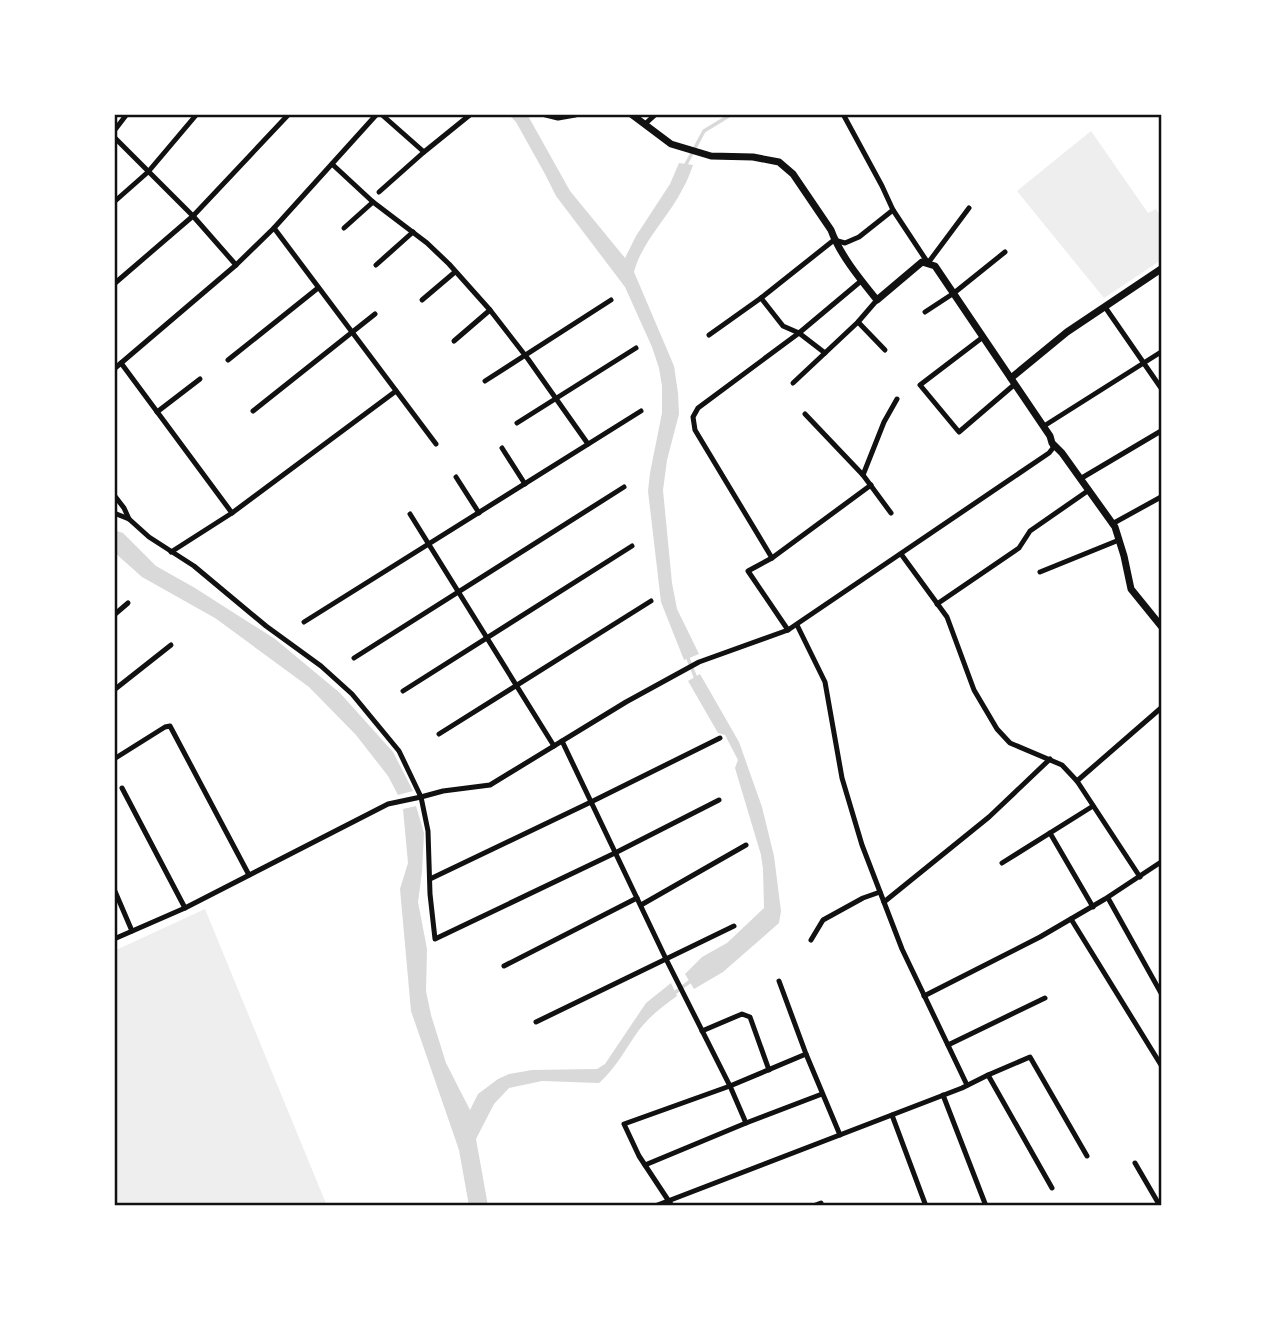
<svg xmlns="http://www.w3.org/2000/svg" width="1275" height="1320" font-family="'PT Sans Narrow',sans-serif">
<rect width="100%" height="100%" fill="#fff"/>
<g fill="#eee">
<path d="M1091 131 1148 213 1156 209 1161 218V260L1104 298 1017 191Z"/>
<path d="M205 909 327 1206H114V951Z"/>
</g>
<g fill="#d9d9d9">
<path d="M508 114H527L570 191 625 258 636 236 670 184 679 163 693 165C690 173 687 182 682 190 668 218 642 241 634 272L674 366 678 393 679 414 667 460 663 490 672 583 677 609 699 654 684 660 661 602 648 491 650 473 662 413V386L659 368 652 347 625 287 556 196 545 174 516 122Z"/>
<path d="M114 530 123 533 156 566 195 588 275 639 340 693 393 752 413 791 398 795 388 776 356 735 309 687 215 618 142 577 114 552Z"/>
<path d="M700 674 739 742 762 807 774 856 781 911 779 923 723 972 694 989 685 974 702 957 727 943 764 908 763 869 761 855 735 768 738 760 725 735 718 733 688 681Z"/>
<path d="M416 806 424 833 422 872 418 902 427 949 426 991 431 1015 446 1063 470 1110 478 1094 498 1079 509 1074 532 1070 597 1069 605 1064 646 1003 671 983 677 996C663 1006 650 1016 639 1030 626 1048 616 1068 599 1083L542 1081 509 1088 494 1104 476 1139 488 1206H469L459 1150 411 1011 400 889 408 863 403 809Z"/>
</g>
<g fill="none" stroke-linecap="round" stroke-linejoin="round">
<g stroke="#d9d9d9" stroke-width="3.5">
<path d="M684 168 704 131 732 114"/>
<path d="M687 656 697 681"/>
<path d="M673 994 692 980"/>
</g>
<g stroke="#111" stroke-width="5">
<path d="M381 114 424 152 471 114"/>
<path d="M843 114 882 186 893 210 928 263 969 208"/>
<path d="M645 124 656 114"/>
<path d="M114 131 127 114"/>
<path d="M114 137 193 216 236 265"/>
<path d="M332 164 373 202 427 243 449 264 490 310 528 359 588 444"/>
<path d="M379 192 424 152"/>
<path d="M114 202 148 172 197 114"/>
<path d="M274 228 436 444"/>
<path d="M344 228 373 202"/>
<path d="M376 265 413 232"/>
<path d="M114 284 193 216 289 114"/>
<path d="M761 298 783 326 799 333 825 353"/>
<path d="M422 300 455 272"/>
<path d="M1105 307 1161 388"/>
<path d="M925 312 954 293 1005 252"/>
<path d="M858 322 885 350"/>
<path d="M709 335 761 298 834 240 845 243 859 237 893 210"/>
<path d="M983 337 920 385 959 432 1015 384"/>
<path d="M454 341 490 310"/>
<path d="M228 360 318 288"/>
<path d="M121 363 232 513"/>
<path d="M114 369 236 265 274 228 377 114"/>
<path d="M485 381 611 300"/>
<path d="M793 383 858 322 877 300"/>
<path d="M253 411 375 314"/>
<path d="M157 412 200 379"/>
<path d="M805 414 863 475 891 513"/>
<path d="M517 423 636 348"/>
<path d="M1044 426 1161 352"/>
<path d="M502 448 525 484"/>
<path d="M863 475 884 422 897 399"/>
<path d="M456 477 479 513"/>
<path d="M1080 479 1161 431"/>
<path d="M114 495 124 508 129 519"/>
<path d="M114 513 129 519 149 537 194 566 266 626 321 666 352 694 399 751 421 797 428 831 430 894 435 939 615 853 719 800"/>
<path d="M410 514 554 746"/>
<path d="M1112 524 1161 497"/>
<path d="M171 552 232 513 396 391"/>
<path d="M901 554 947 617 974 690 997 729 1010 743 1062 765 1077 781 1140 877"/>
<path d="M772 558 695 430 693 417 698 408 799 333 861 281"/>
<path d="M1040 572 1119 540"/>
<path d="M937 604 1019 548 1030 531 1089 490"/>
<path d="M114 615 128 603"/>
<path d="M304 622 641 411"/>
<path d="M797 625 825 682 842 778 862 845 902 949 967 1085"/>
<path d="M788 630 748 571 772 558 871 485"/>
<path d="M354 658 624 487"/>
<path d="M114 690 171 645"/>
<path d="M403 691 632 546"/>
<path d="M439 734 651 601"/>
<path d="M562 741 666 959 730 1086 746 1123"/>
<path d="M114 759 165 727 170 726 249 875"/>
<path d="M1077 781 1161 708"/>
<path d="M122 788 185 908"/>
<path d="M1050 833 1093 907"/>
<path d="M1002 863 1093 806"/>
<path d="M430 879 591 802 720 738"/>
<path d="M114 889 132 931"/>
<path d="M1108 898 1161 993"/>
<path d="M884 902 989 817 1050 759"/>
<path d="M641 905 746 845"/>
<path d="M1071 919 1161 1065"/>
<path d="M114 939 185 908 388 804 421 797 443 791 490 785 626 702 699 662 788 630 1049 453 1053 448 1052 443"/>
<path d="M811 940 823 920 863 898 880 892"/>
<path d="M504 966 637 898"/>
<path d="M779 981 806 1054"/>
<path d="M924 996 1040 937 1105 899 1161 862"/>
<path d="M536 1022 734 926"/>
<path d="M702 1031 742 1014 750 1017 769 1070"/>
<path d="M948 1045 1045 998"/>
<path d="M988 1075 1030 1057 1087 1156"/>
<path d="M943 1095 986 1206"/>
<path d="M892 1115 926 1206"/>
<path d="M1135 1163 1160 1206"/>
<path d="M645 1165 746 1123 822 1094"/>
<path d="M655 1206 962 1088 988 1075 1052 1188"/>
<path d="M672 1206 639 1156 624 1124 730 1086 806 1054 840 1135"/>
<path d="M813 1206 821 1203"/>
</g>
<g stroke="#111" stroke-width="7">
<path d="M546 114 558 117 575 114"/>
<path d="M631 114 671 144 711 156 753 157 779 162 793 174 831 230C840 255 860 279 877 300L922 262 935 266 1050 436 1052 443 1062 453 1115 527 1124 556 1131 589 1161 626"/>
<path d="M1011 378 1067 332 1161 269"/>
</g>
</g>
<rect width="1275" height="1320" fill="none" stroke="#ffffff" stroke-width="231"/>
<rect x="116" y="116" width="1044" height="1088" fill="none" stroke="#111" stroke-width="2.5"/>
</svg>
